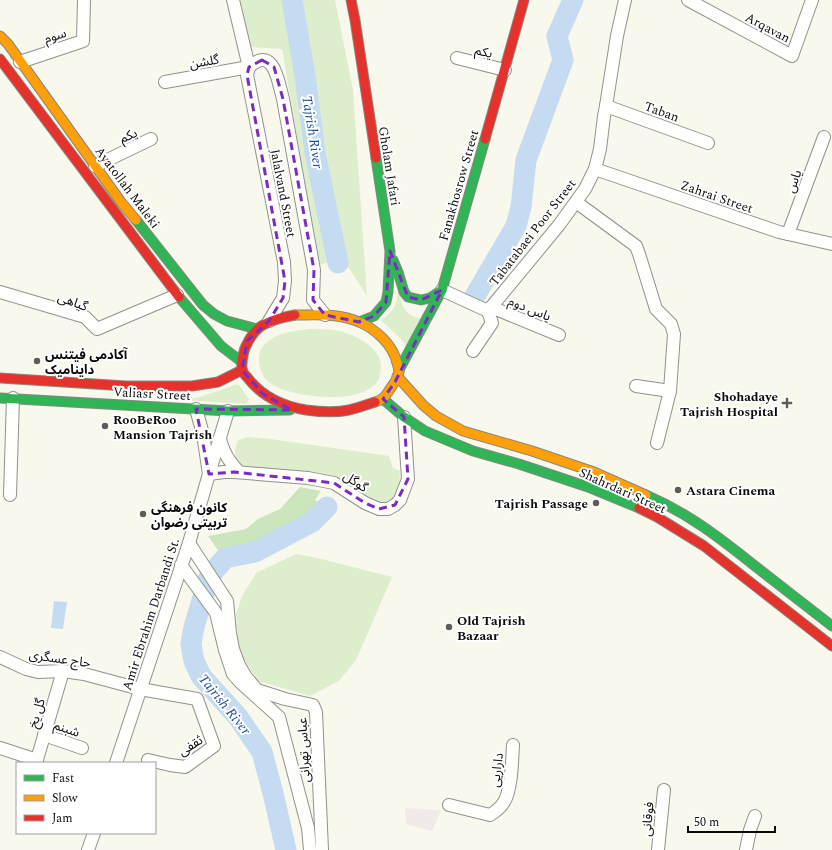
<svg xmlns="http://www.w3.org/2000/svg" width="832" height="850" font-family="Spectral,'Noto Sans Arabic',serif">
<rect width="100%" height="100%" fill="#f9f8ec"/>
<path fill="#f0eaea" d="M405 808 441 810 432 831 406 824Z"/>
<g fill="#ddeecd">
<path d="M240 0H287L332 261 319 265 282 49 250 47Z"/>
<path d="M296 0H335L353 90 367 296 343 259 318 144 307 59Z"/>
<path d="M398 289C402 306 404 316 424 319L406 346 400 338 381 320C395 310 397 305 398 289Z"/>
<path d="M309 329C319 329 329 329 339 331 360 336 389 352 379 378 368 407 290 398 270 383 263 378 260 370 259 362 257 336 289 331 309 329Z"/>
<path d="M237 384 240 386 249 399 246 404 168 399 196 398 218 391Z"/>
<path d="M249 437 271 439 389 456 393 468 400 471 399 490 390 503 376 504 344 483 249 469C235 461 232 456 238 440Z"/>
<path d="M296 554 322 559 392 577 356 660 339 681 310 696 258 681 239 651 236 615 242 596 256 573Z"/>
</g>
<path fill="#cce5bc" d="M300 487 321 491 315 500 324 506 314 518 292 530 256 547 222 556 208 536 246 529 258 519 280 509Z"/>
<path fill="#c5dbf1" d="M54 601 67 602 63 629 51 628Z"/>
<g fill="none" stroke-linecap="round" stroke-linejoin="round">
<g stroke="#c5dbf1" stroke-width="21">
<path d="M292 0 305 76 315 153 338 263"/>
<path d="M475 296 516 226 521 207 526 160 563 60 557 36 573 0"/>
<path d="M286 850 273 793 262 752 238 717 201 676 194 661 191 644 194 627 209 577 225 558 255 552 312 522 327 507"/>
</g>
<defs>
<g id="street">
<path d="M233 0 249 67 247 75 284 262 285 281 283 298 269 321"/>
<path d="M688 0 792 56 812 0"/>
<path d="M457 58 505 70"/>
<path d="M20 62 83 41 84 0"/>
<path d="M249 67C274 45 278 81 283 99L314 270 313 300 325 315"/>
<path d="M165 82 249 67"/>
<path d="M606 106 708 143"/>
<path d="M95 166 151 139"/>
<path d="M595 169 779 232 832 244"/>
<path d="M576 202 636 246 639 254 656 309 671 324 674 334 670 391 657 443"/>
<path d="M788 234 824 137"/>
<path d="M442 290 488 311 559 225 585 189 595 169 600 149 604 116 606 106 617 36 625 0"/>
<path d="M0 292 85 317 97 329 177 295"/>
<path d="M491 307 559 335"/>
<path d="M473 351 492 323 488 311"/>
<path d="M636 386 670 391"/>
<path d="M228 411 209 474 224 472H234L308 478 334 483 365 503 379 509H388L395 505 400 500 408 479 404 417"/>
<path d="M220 439C224 454 229 461 239 472"/>
<path d="M10 495 13 398"/>
<path d="M189 543 227 601 230 633 233 649 239 665 246 677 257 690 285 699 313 705 316 712 322 850"/>
<path d="M181 565 216 613 225 650 233 674 240 682 279 717 308 828 310 850"/>
<path d="M0 657 26 669 38 672 63 671 84 674 140 689 197 699 214 746 185 767 170 765 148 760"/>
<path d="M44 735 82 748"/>
<path d="M0 748 37 760"/>
<path d="M36 763 63 671"/>
<path d="M116 763 189 543 209 474 203 434 196 409"/>
<path d="M449 805 490 815C495 812 501 807 504 802 512 789 512 760 513 745"/>
<path d="M88 850 94 833"/>
<path d="M658 850 664 790"/>
<path d="M746 850 750 830 755 816"/>
</g>
<g id="fast">
<path d="M136 220 203 305 214 314 227 321 257 329"/>
<path d="M393 260 398 272 404 292 408 297 421 300 430 298 442 290"/>
<path d="M179 297 221 346 242 362"/>
<path d="M359 322 374 316 386 302 388 292 390 251 376 158"/>
<path d="M399 370 442 290 485 139"/>
<path d="M0 398 228 411 290 410"/>
<path d="M383 399 404 417 425 431 473 451 519 464 588 487 639 508"/>
<path d="M646 495C688 513 720 538 755 566 781 586 806 606 832 626"/>
</g>
<g id="slow">
<path d="M0 36 8 44 121 202 136 220"/>
<path d="M295 315C316 315 339 313 359 322 376 329 393 345 397 363 398 366 399 369 399 372 398 379 394 383 390 389 386 395 384 400 375 402"/>
<path d="M397 376 423 405 436 416 463 431 532 451 594 472 646 495"/>
</g>
<g id="jam">
<path d="M351 0 355 20 376 158"/>
<path d="M0 59 179 297"/>
<path d="M485 139 524 0"/>
<path d="M295 315C284 317 273 319 263 325 254 330 249 339 245 348 243 355 240 365 243 372 243 373 247 377 247 377 262 397 282 406 306 410 320 412 335 413 349 410 358 408 366 405 375 402"/>
<path d="M0 378 126 386H192L218 382 242 370"/>
<path d="M639 508 657 517 704 546 832 646"/>
</g>
</defs>
<use href="#street" stroke="#92918c" stroke-width="14"/>
<use href="#fast" stroke="#888882" stroke-width="11"/>
<use href="#slow" stroke="#888882" stroke-width="11"/>
<use href="#jam" stroke="#888882" stroke-width="11"/>
<use href="#street" stroke="#fefefc" stroke-width="12"/>
<use href="#fast" stroke="#30b455" stroke-width="9"/>
<use href="#slow" stroke="#ff9f0a" stroke-width="9"/>
<use href="#jam" stroke="#e5322d" stroke-width="9"/>
</g>
<path fill="none" stroke="#7b2cbf" stroke-width="3" stroke-dasharray="8 5" stroke-linejoin="round" d="M262 60 274 67 283 99 314 270 313 300 325 315 359 322 374 316 386 302 390 251 408 297 421 300 442 290 395 382 383 399 404 417 408 479 395 505 379 509 365 503 334 483 234 472 209 474 196 409 292 410 263 394 242 370 247 341 269 321 283 298 285 281 247 75 249 67Z"/>
<g fill="#5e5d59" stroke="#fff" stroke-width="1.5">
<circle cx="37" cy="361" r="4"/>
<path d="M785 397h4v4h4v4h-4v4h-4v-4h-4v-4h4z"/>
<circle cx="105" cy="426" r="4"/>
<circle cx="678" cy="490" r="4"/>
<circle cx="596" cy="503" r="4"/>
<circle cx="143" cy="514" r="4"/>
<circle cx="449" cy="627" r="4"/>
</g>
<g text-anchor="middle" stroke-width="4" stroke-linejoin="round" paint-order="stroke">
<g font-size="13" fill="#0a0a0a" stroke="#fff">
<text transform="translate(768 27) rotate(28)" y="5">Arqavan</text>
<text transform="translate(55 35) rotate(-18)" y="5">سوم</text>
<text transform="translate(484 51) rotate(14)" y="5">یکم</text>
<text transform="translate(204 61) rotate(-10)" y="5">گلشن</text>
<text transform="translate(662 111) rotate(20)" y="5">Taban</text>
<text transform="translate(128 135) rotate(-25)" y="5">یکم</text>
<text transform="translate(390 166) rotate(81)" y="5">Gholam Jafari</text>
<text transform="translate(793 181) rotate(-70)" y="5">یاس</text>
<text transform="translate(458 185) rotate(-74)" y="5">Fanakhosrow Street</text>
<text transform="translate(128 187) rotate(53)" y="5">Ayatollah Maleki</text>
<text transform="translate(284 193) rotate(79)" y="5">Jalalvand Street</text>
<text transform="translate(717 196) rotate(19)" y="5">Zahrai Street</text>
<text transform="translate(532 232) rotate(-52)" y="5">Tabatabaei Poor Street</text>
<text transform="translate(73 301) rotate(20)" y="5">گیاهی</text>
<text transform="translate(530 308) rotate(22)" y="5">یاس دوم</text>
<text transform="translate(152 393) rotate(3)" y="5">Valiasr Street</text>
<text transform="translate(356 481) rotate(33)" y="5">گوگل</text>
<text transform="translate(623 490) rotate(24)" y="5">Shahrdari Street</text>
<text transform="translate(150 614) rotate(-72)" y="5">Amir Ebrahim Darbandi St.</text>
<text transform="translate(60 658) rotate(8)" y="5">حاج عسگری</text>
<text transform="translate(36 713) rotate(-74)" y="5">گل یخ</text>
<text transform="translate(67 728) rotate(19)" y="5">شبنم</text>
<text transform="translate(190 745) rotate(-33)" y="5">ثقفی</text>
<text transform="translate(303 750) rotate(-93)" y="5">عباس تهرانی</text>
<text transform="translate(496 770) rotate(-83)" y="5">داراریی</text>
<text transform="translate(647 819) rotate(-85)" y="5">فوقانی</text>
</g>
<g font-size="13" font-weight="bold" fill="#0a0a0a" stroke="#fff" text-anchor="start">
<text x="45" y="359">آکادمی فیتنس<tspan x="45" dy="15">داینامیک</tspan></text>
<text x="778" y="401" text-anchor="end">Shohadaye<tspan x="778" dy="15">Tajrish Hospital</tspan></text>
<text x="113" y="424">RooBeRoo<tspan x="113" dy="15">Mansion Tajrish</tspan></text>
<text x="686" y="495">Astara Cinema</text>
<text x="588" y="508" text-anchor="end">Tajrish Passage</text>
<text x="151" y="512">کانون فرهنگی<tspan x="151" dy="15">تربیتی رضوان</tspan></text>
<text x="457" y="625">Old Tajrish<tspan x="457" dy="15">Bazaar</tspan></text>
</g>
<g font-size="14" font-style="italic" fill="#1a4c95" stroke="#fff">
<text transform="translate(313 132) rotate(81)" y="5">Tajrish River</text>
<text transform="translate(225 704) rotate(51)" y="5">Tajrish River</text>
</g>
</g>
<rect x="16" y="762" width="140" height="72" fill="#ffffff" stroke="#9d9d9d"/>
<rect x="24" y="775" width="20" height="6" fill="#30b455" stroke="#9d9d9d"/>
<text x="52" y="782" font-size="12" fill="#0a0a0a">Fast</text>
<rect x="24" y="795" width="20" height="6" fill="#ff9f0a" stroke="#9d9d9d"/>
<text x="52" y="802" font-size="12" fill="#0a0a0a">Slow</text>
<rect x="24" y="815" width="20" height="6" fill="#e5322d" stroke="#9d9d9d"/>
<text x="52" y="822" font-size="12" fill="#0a0a0a">Jam</text>
<path d="M688 826v6h87v-6" fill="none" stroke="#0a0a0a" stroke-width="2"/>
<text x="694" y="826" font-size="12" fill="#0a0a0a" stroke="#ffffff" stroke-width="3" paint-order="stroke">50 m</text>
</svg>
